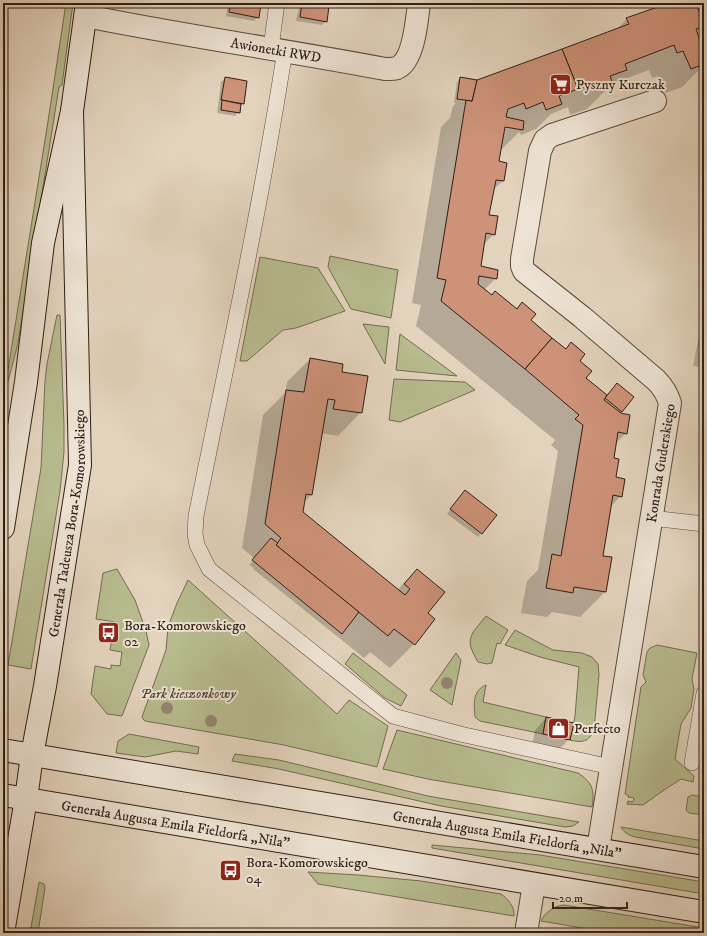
<svg xmlns="http://www.w3.org/2000/svg" width="707" height="936" font-family="'IM FELL DW Pica',serif">
<rect width="100%" height="100%" fill="#e3d3bc"/>
<filter id="stains"><feTurbulence type="fractalNoise" baseFrequency=".005" numOctaves="4"/><feColorMatrix values="0 0 0 0 .2 0 0 0 0 .09 0 0 0 0 .02 0 0 0 .5 -.17"/></filter>
<radialGradient id="worn" r=".72"><stop offset=".6" stop-color="#630" stop-opacity="0"/><stop offset="1" stop-color="#630" stop-opacity=".3"/></radialGradient>
<g fill="#b7bb8e" stroke="#746c52">
<path d="M66 3H73L62 85 59 87 18 343 3 401 49 115Z"/>
<path d="M330 256 398 270 391 318 351 309 328 267Z"/>
<path d="M260 257 318 268 345 311 296 328 283 330 247 361H240Z"/>
<path d="M57 315H60L64 425V452L60 491 31 669 8 665 41 468 45 381 47 364Z"/>
<path d="M363 324 389 327 385 364Z"/>
<path d="M400 334 457 376 396 370Z"/>
<path d="M394 379 465 382 475 390 400 422 389 420Z"/>
<path d="M117 569 135 600 146 631 149 645 122 716 107 714 91 694 95 666 111 669V665L120 666 122 652 110 650 115 622 96 619 103 573Z"/>
<path d="M188 580 337 714 349 700 388 726 377 767 284 745 145 721 143 719 142 717 166 650 168 627 177 603Z"/>
<path d="M486 616 508 630 500 644 497 643 492 663 487 664 478 662C464 638 470 636 486 616Z"/>
<path d="M515 630 553 650 582 653 592 657 598 664 599 675 594 730C589 742 582 743 570 740L575 716 579 667 540 657 505 645Z"/>
<path d="M657 645 697 653 692 679 694 689 691 708 681 724 675 759 694 776 693 782 681 779 664 790 643 805 627 804 628 801 633 802 634 798 628 797 629 796 625 794 641 687 646 682 643 675 647 652 650 648Z"/>
<path d="M353 653 407 695 401 706 385 698 345 664Z"/>
<path d="M456 653 461 660 452 705 430 690Z"/>
<path d="M486 685 483 702 546 717 543 734 480 721 475 717C474 704 472 691 486 685Z"/>
<path d="M397 730 578 773C592 782 595 790 592 807L428 779 383 769Z"/>
<path d="M129 734 199 747 198 754 176 751 145 757 116 753 118 741Z"/>
<path d="M235 754 279 760 428 796 579 822 573 826 565 827 441 806 279 769 232 761Z"/>
<path d="M692 795 704 797V815L689 813 686 810 688 797Z"/>
<path d="M621 827 704 841V849L635 837C629 835 624 833 621 827Z"/>
<path d="M432 845 540 855 704 882V894L432 848Z"/>
<path d="M308 872 358 875 421 881 501 894C508 899 515 907 514 916L318 884Z"/>
<path d="M39 882 44 884 45 888 38 933H30Z"/>
<path d="M564 905 704 928V933H612L541 921C545 912 554 906 564 905Z"/>
</g>
<g fill="#0003">
<path d="M228 3H260L258 17 254 21 226 16Z"/>
<path d="M303 3H319L316 5 326 21 322 25 296 21 299 7Z"/>
<path d="M329 3H342L340 5Z"/>
<path d="M672 3H695L703 26 696 33 704 54V65L682 87 666 93 658 76 652 78 649 70 612 84 587 109 570 115 568 107 551 114 536 129 521 135 519 132 500 151 498 162 503 181 492 191 488 216 494 234 483 245 480 267 496 278 484 290 492 296 516 309 522 303 529 320 565 350 571 344 585 378 607 396 633 398 620 413 626 433 615 444 613 459 615 478 621 496 610 507 602 557 605 592 580 617 552 612 547 617 521 613 527 581 538 570 558 451 551 445 555 440 416 326 421 305 412 303 441 127 450 118 453 106 456 103H454L457 82 460 78 478 81 616 30 627 19Z"/>
<path d="M225 78 243 103 240 106 239 112 235 116 217 113 221 82Z"/>
<path d="M704 330V368L693 366 699 335Z"/>
<path d="M310 359 340 373 361 412 338 436 321 433 311 495 304 502 302 512 397 590 417 570 427 614 434 619 414 644 390 668 370 652 364 658 253 569 254 568 249 565 255 559 242 548 263 415 285 393 287 382Z"/>
<path d="M461 495 496 515 478 537 447 514Z"/>
<path d="M546 718 569 739 558 751 532 745 535 730Z"/>
<path d="M704 774V807L699 806Z"/>
</g>
<g fill="#cd9278" stroke="#301e16">
<path d="M231 3H261L259 18 229 12Z"/>
<path d="M302 3H309L329 6 327 22 300 17Z"/>
<path d="M669 3H696L704 26 696 29 704 52V64L691 69 683 51 677 53 674 45 625 64 627 70 610 76 613 84 595 91 593 83 578 89 562 49 629 24 626 18Z"/>
<path d="M562 49 578 89 559 96 562 104 546 110 543 102 526 109 524 103 508 109 506 117 524 121 523 130 505 127 499 161 507 163 504 181 496 180 489 215 498 216 495 235 486 233 481 266 498 270 497 279 479 276 478 284 492 295 495 291 517 309 522 302 536 314 531 320 552 338 525 369 441 301 446 280 437 278 466 100 472 101 477 80Z"/>
<path d="M225 77 247 81 244 104 221 100Z"/>
<path d="M460 77 477 80 472 101 457 99Z"/>
<path d="M222 100 241 104 240 113 221 110Z"/>
<path d="M552 338 566 349 571 342 585 354 580 361 592 371 586 378 607 395 604 400 621 413 630 415 627 434 618 432 614 458 619 459 616 477 625 479 622 497 613 495 603 556 612 557 606 592 574 587 573 593 546 588 552 554 561 556 583 425 575 419 579 415 525 369Z"/>
<path d="M310 358 343 364 342 372 368 376 362 413 333 409 335 400 328 399 312 495 306 494 303 512 405 595 410 589 404 584 417 569 445 592 428 613 435 619 415 645 394 629 388 636 276 545 281 538 265 524 286 390 304 392Z"/>
<path d="M617 383 634 397 622 412 605 398Z"/>
<path d="M465 490 497 515 482 534 450 509Z"/>
<path d="M271 538 278 543 276 545 359 612 342 634 252 560Z"/>
<path d="M546 717 574 723 570 740 543 734Z"/>
</g>
<g fill="none" stroke-linecap="round" stroke-linejoin="round">
<defs>
<g id="lane">
<path d="M271 48 277 3"/>
<path d="M285 50C261 206 227 361 196 516L195 534 197 545 209 569 393 716 460 734 611 767"/>
<path d="M651 518 704 524"/>
<path d="M692 763 704 693"/>
</g>
<g id="street">
<path id="s1" d="M86 16C185 36 285 50 385 69 389 69 394 69 397 68 414 61 417 19 419 3"/>
<path id="s2" d="M598 849 670 403C667 393 663 387 656 380L582 317 524 271 522 266V259L540 151 545 140 552 135 655 101"/>
<path d="M526 933 534 884"/>
</g>
<g id="secondary">
<path d="M3 528 26 382 43 243 72 111 87 3"/>
<path id="s3" d="M3 750 704 867"/>
<path id="s4" d="M3 795 704 912"/>
<path id="s5" d="M3 933 26 799 32 755 45 686 80 465 72 111"/>
</g>
</defs>
<use href="#lane" stroke="#5d4b40" stroke-width="16"/>
<use href="#street" stroke="#5d4b40" stroke-width="24"/>
<use href="#secondary" stroke="#301e16" stroke-width="24"/>
<use href="#lane" stroke="#ede2d3" stroke-width="15"/>
<use href="#street" stroke="#ede2d3" stroke-width="22"/>
<use href="#secondary" stroke="#ede2d3" stroke-width="22"/>
</g>
<g fill="#938571">
<circle cx="447" cy="683" r="6"/>
<circle cx="167" cy="708" r="6"/>
<circle cx="211" cy="721" r="6"/>
</g>
<defs>
<symbol id="supermarket-square" viewBox="-11 -11 22 22"><rect x="-9" y="-9" width="18" height="18" rx="4" fill="#8f2418" stroke="#ede2d3"/><path d="M-6-5.5h2.5l.6 2H6L4.5 2H-2.5L-4.4-4H-6ZM-1.5 3.2a1.3 1.3 0 1 0 .1 0ZM3 3.2a1.3 1.3 0 1 0 .1 0Z" fill="#fff"/></symbol>
<symbol id="bus-square" viewBox="-11 -11 22 22"><rect x="-9" y="-9" width="18" height="18" rx="4" fill="#8f2418" stroke="#ede2d3"/><path d="M-5-6H5V4H4V6H2V4H-2V6H-4V4H-5ZM-3.5-4V0h7V-4ZM-3.5 1.2v1.5H-2V1.2ZM2 1.2v1.5H3.5V1.2Z" fill="#fff"/></symbol>
<symbol id="shop-square" viewBox="-11 -11 22 22"><rect x="-9" y="-9" width="18" height="18" rx="4" fill="#8f2418" stroke="#ede2d3"/><path d="M-5-2.5h2.3a2.7 3.5 0 0 1 5.4 0H5L5.5 6h-11ZM-1.5-2.5h3a1.5 2.3 0 0 0-3 0Z" fill="#fff"/></symbol>
</defs>
<g fill-rule="evenodd">
<use href="#supermarket-square" x="548" y="72" width="25" height="25"/>
<use href="#bus-square" x="96" y="620" width="25" height="25"/>
<use href="#shop-square" x="546" y="716" width="25" height="25"/>
<use href="#bus-square" x="218" y="858" width="25" height="25"/>
</g>
<g text-anchor="middle" stroke-width="4" stroke-linejoin="round" paint-order="stroke">
<g font-size="14" fill="#301e16" stroke="#ede2d3">
<text dy="5" stroke="none"><textPath href="#s1" startOffset="193">Awionetki RWD</textPath></text>
<text dy="5" stroke="none"><textPath href="#s2" startOffset="391">Konrada Guderskiego</textPath></text>
<text dy="5" stroke="none"><textPath href="#s5" startOffset="415">Generała Tadeusza Bora-Komorowskiego</textPath></text>
<text dy="5" stroke="none"><textPath href="#s4" startOffset="175">Generała Augusta Emila Fieldorfa „Nila”</textPath></text>
<text dy="5" stroke="none"><textPath href="#s3" startOffset="511">Generała Augusta Emila Fieldorfa „Nila”</textPath></text>
</g>
<g font-size="14" fill="#301e16" stroke="#ede2d3" text-anchor="start">
<text x="576" y="89">Pyszny Kurczak</text>
<text x="124" y="630">Bora-Komorowskiego<tspan x="124" dy="16">02</tspan></text>
<text x="574" y="733">Perfecto</text>
<text x="246" y="867">Bora-Komorowskiego<tspan x="246" dy="16">04</tspan></text>
</g>
<g font-size="14" font-style="italic" fill="#524534" stroke="#ede2d3">
<text x="188" y="698">Park kieszonkowy</text>
</g>
</g>
<rect width="707" height="936" fill="none" stroke="#e3d3bc" stroke-width="16"/>
<rect x="4" y="4" width="699" height="928" fill="none" stroke="#301e16" stroke-width="2"/>
<rect x="8" y="8" width="691" height="920" fill="none" stroke="#301e16"/>
<path d="M553 902v6h74v-6" fill="none" stroke="#301e16" stroke-width="2"/>
<text x="559" y="902" font-size="12" fill="#301e16" stroke="#ede2d3" stroke-width="3" paint-order="stroke">20 m</text>
<rect width="100%" height="100%" filter="url(#stains)"/>
<rect width="100%" height="100%" fill="url(#worn)"/>
</svg>
